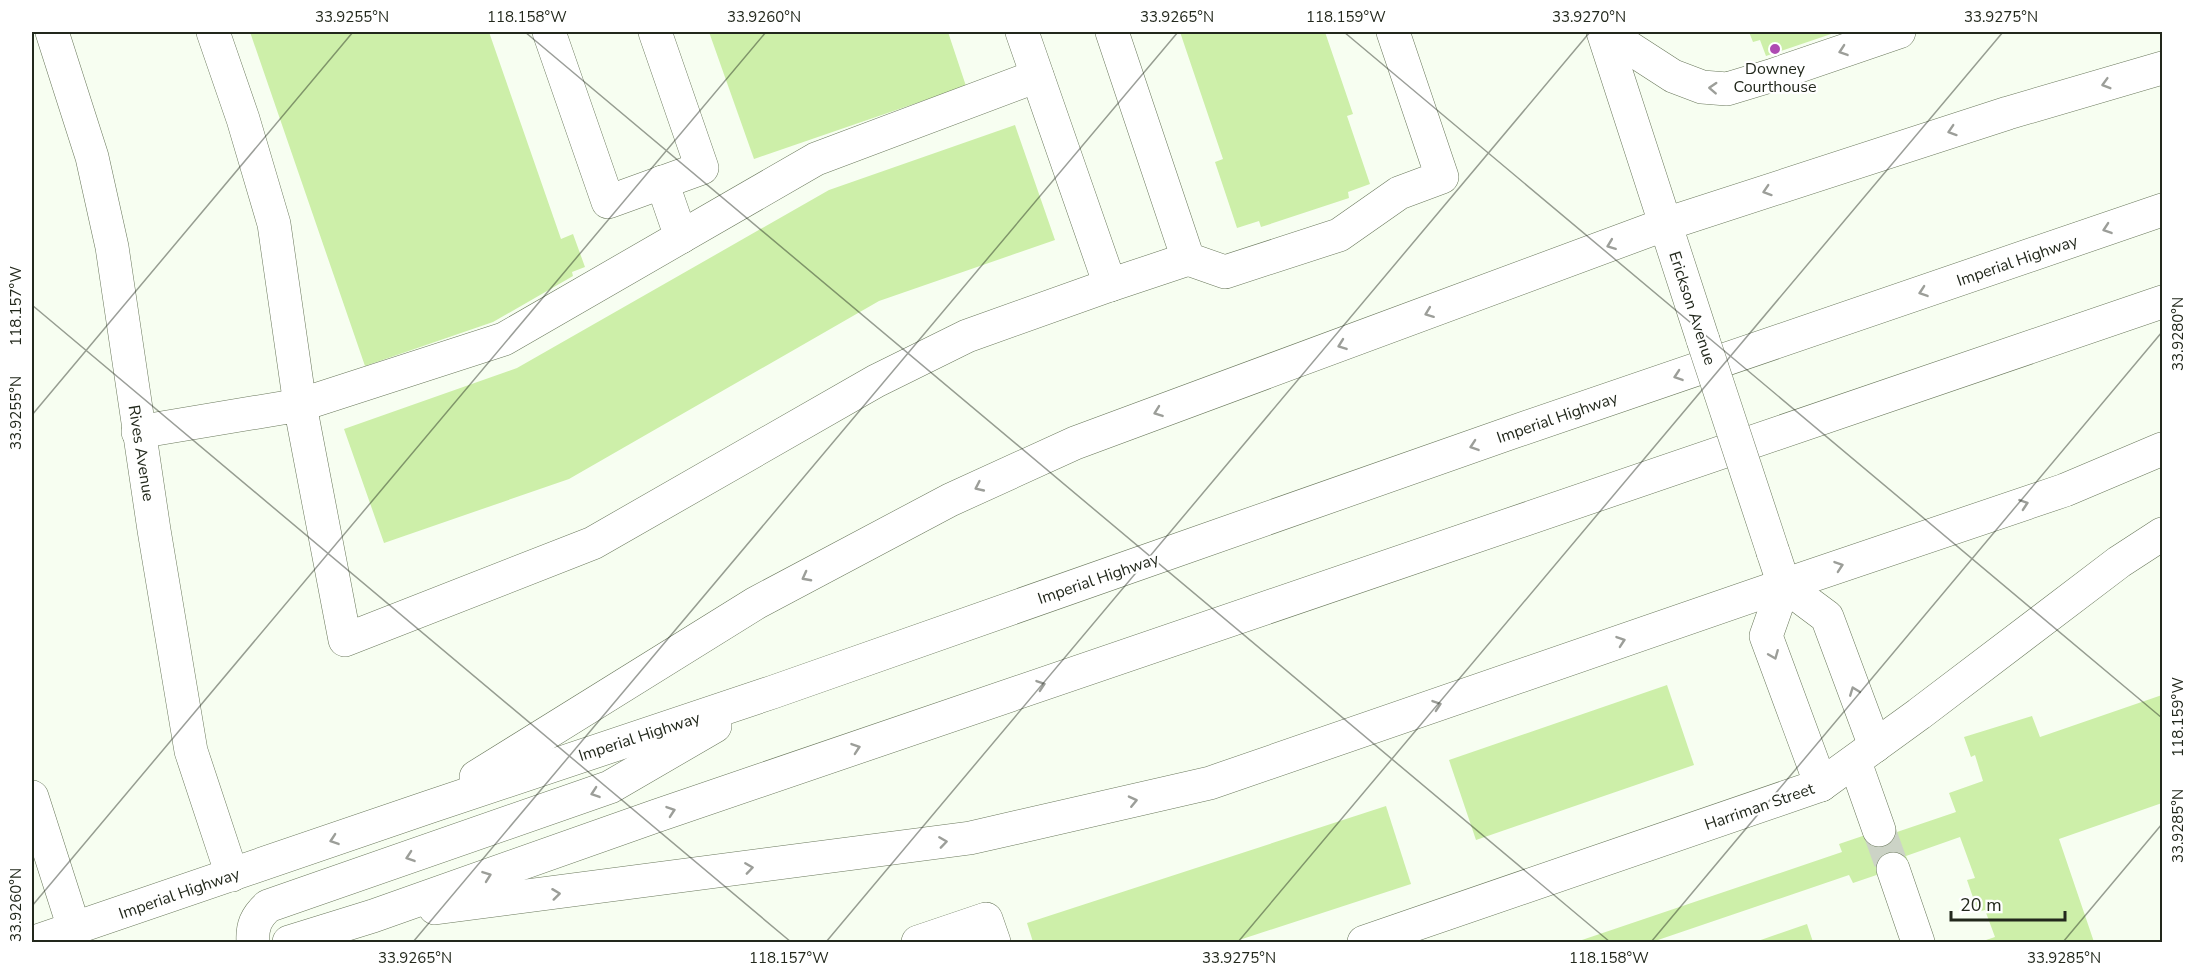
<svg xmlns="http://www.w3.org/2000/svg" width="2194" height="974" font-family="'Nunito Sans',sans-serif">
<rect width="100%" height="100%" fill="#f7fef1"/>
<g fill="#cdefa9">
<path d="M250 32H489L561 239 573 234 585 267 572 272 573 276 493 322 365 366Z"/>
<path d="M709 32H948L966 86 754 159Z"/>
<path d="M1180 32H1325L1353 114 1347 116 1370 184 1348 192 1349 198 1261 227 1259 221 1237 228 1215 162 1223 159Z"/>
<path d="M1749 32H1837L1766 56 1760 40 1753 42Z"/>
<path d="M1015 125 1055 240 879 301 569 479 384 543 344 429 517 368 829 190Z"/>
<path d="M1667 685 1694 765 1476 840 1449 760Z"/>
<path d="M2162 695V803L2059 839 2094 942H1987L1986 940 1995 937 1985 910 1978 912 1967 880 1975 878 1960 837 1906 856 1909 864 1853 883 1849 875 1652 942H1576L1842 852 1839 844 1895 825 1897 832 1956 812 1949 793 1983 781 1975 755 1971 757 1964 737 2032 716 2040 737Z"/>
<path d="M1386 806 1411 884 1233 942H1033L1027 923Z"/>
<path d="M1807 924 1813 942H1755Z"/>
</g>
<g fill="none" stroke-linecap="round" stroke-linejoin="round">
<path stroke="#ccd3c6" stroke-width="33" stroke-dasharray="33 16" stroke-linecap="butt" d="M1879 830 1893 869"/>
<defs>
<g id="minor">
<path d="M52 32 92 157 112 247 154 530 191 751 232 875"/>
<path d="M213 32 243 119 274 224 300 405 504 339 816 159 1037 76"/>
<path d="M549 32 608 202 702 168 655 32"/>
<path d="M1112 32 1188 259 1225 272 1339 235 1399 193 1442 177 1393 32"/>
<path d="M1603 32 1703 340"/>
<path d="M1605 32 1673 76 1702 87 1727 89 1770 76 1899 32"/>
<path d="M662 182 681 237"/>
<path d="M1110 285 1188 259"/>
<path d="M138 432 300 405 345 640 593 543 876 381 967 336 1110 285 1022 32"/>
<path d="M1773 552 1784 585 1827 617 1875 746"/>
<path d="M1784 585 1766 636 1821 785"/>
<path d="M1855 762 1879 830"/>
<path d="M32 797 74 928"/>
<path d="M1893 869 1918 942"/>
<path d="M918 942 986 919 994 942"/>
<path d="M1364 942 1821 785 1919 714 2119 562 2162 534"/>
</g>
<g id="major">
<path d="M476 777 756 603 950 500 1075 443 1666 224 2008 113 2162 68"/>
<path d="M435 908 970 838 1210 783 1784 585 2065 490 2162 449"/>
<path d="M34 942 429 807 773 692 1513 432 2162 210"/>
<path d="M253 942C252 926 256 917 268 906L610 787 715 726"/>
<path d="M289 942 373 916 656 816 2162 302"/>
</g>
</defs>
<use href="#minor" stroke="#6a785c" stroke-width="34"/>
<use href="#major" stroke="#6a785c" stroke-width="34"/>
<use href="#minor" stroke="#fff" stroke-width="33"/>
<use href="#major" stroke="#fff" stroke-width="33"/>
<defs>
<path id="minor-bridge" d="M1703 340 1773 552"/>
</defs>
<use href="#minor-bridge" stroke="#6a785c" stroke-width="34" stroke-linecap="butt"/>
<use href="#minor-bridge" stroke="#fff" stroke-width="33"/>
</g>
<defs><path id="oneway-chevron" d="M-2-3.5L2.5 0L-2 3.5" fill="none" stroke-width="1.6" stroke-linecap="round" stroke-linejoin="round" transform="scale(1.5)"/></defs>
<g stroke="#9c9e99">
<use href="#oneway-chevron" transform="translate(1843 51) rotate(161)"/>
<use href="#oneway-chevron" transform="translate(2106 84) rotate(164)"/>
<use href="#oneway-chevron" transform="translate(1713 88) rotate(-177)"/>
<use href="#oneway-chevron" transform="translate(1952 131) rotate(162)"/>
<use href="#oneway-chevron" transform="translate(1767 191) rotate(162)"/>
<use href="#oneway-chevron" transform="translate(2107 229) rotate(161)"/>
<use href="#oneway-chevron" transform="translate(1611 245) rotate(159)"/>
<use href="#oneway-chevron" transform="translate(1923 292) rotate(161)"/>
<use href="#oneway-chevron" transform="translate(1429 313) rotate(159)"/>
<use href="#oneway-chevron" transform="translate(1342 345) rotate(160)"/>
<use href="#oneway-chevron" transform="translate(1678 376) rotate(161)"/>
<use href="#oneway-chevron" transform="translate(1158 412) rotate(160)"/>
<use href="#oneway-chevron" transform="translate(1474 446) rotate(161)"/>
<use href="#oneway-chevron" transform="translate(979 487) rotate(155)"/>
<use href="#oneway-chevron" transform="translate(2024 504) rotate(-19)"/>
<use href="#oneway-chevron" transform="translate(1839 566) rotate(-19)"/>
<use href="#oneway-chevron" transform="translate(806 577) rotate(152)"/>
<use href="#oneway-chevron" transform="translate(1621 641) rotate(-19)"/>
<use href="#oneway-chevron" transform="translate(1774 655) rotate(68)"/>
<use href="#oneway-chevron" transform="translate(1041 685) rotate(-19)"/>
<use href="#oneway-chevron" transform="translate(1854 691) rotate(-111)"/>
<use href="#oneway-chevron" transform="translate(1437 705) rotate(-19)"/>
<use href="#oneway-chevron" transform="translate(856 748) rotate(-19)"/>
<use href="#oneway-chevron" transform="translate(595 793) rotate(161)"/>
<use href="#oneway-chevron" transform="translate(1133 801) rotate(-13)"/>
<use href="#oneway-chevron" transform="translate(671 811) rotate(-19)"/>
<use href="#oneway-chevron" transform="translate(334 840) rotate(161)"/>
<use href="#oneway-chevron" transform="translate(943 842) rotate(-8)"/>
<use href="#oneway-chevron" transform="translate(410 857) rotate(161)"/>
<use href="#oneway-chevron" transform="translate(749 868) rotate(-8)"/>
<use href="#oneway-chevron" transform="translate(487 876) rotate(-20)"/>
<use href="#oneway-chevron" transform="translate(556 894) rotate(-7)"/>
</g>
<path fill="none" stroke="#22281c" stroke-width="1.5" stroke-opacity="0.45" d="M525 32 1610 942M1344 32 2162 718M32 305 791 942M32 415 353 32M32 906 766 32M413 942 1178 32M826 942 1590 32M1238 942 2003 32M1651 942 2162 332M2063 942 2162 824"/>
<circle fill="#ae4bb2" stroke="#fff" stroke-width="2" cx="1775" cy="49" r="6"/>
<g text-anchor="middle" stroke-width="4.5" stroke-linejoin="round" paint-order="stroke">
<g font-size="16" fill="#22281c" stroke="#fff">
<text x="1775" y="74">Downey<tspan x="1775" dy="18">Courthouse</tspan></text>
</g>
<g font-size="16" fill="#22281c" stroke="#fff">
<text transform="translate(2017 260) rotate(-19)" y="6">Imperial Highway</text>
<text transform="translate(1693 308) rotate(72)" y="6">Erickson Avenue</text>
<text transform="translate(1557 417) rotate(-19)" y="6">Imperial Highway</text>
<text transform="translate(142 453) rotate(81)" y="6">Rives Avenue</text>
<text transform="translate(1098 578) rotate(-19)" y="6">Imperial Highway</text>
<text transform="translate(639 736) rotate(-18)" y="6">Imperial Highway</text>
<text transform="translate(1759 806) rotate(-19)" y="6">Harriman Street</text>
<text transform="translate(179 893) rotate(-19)" y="6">Imperial Highway</text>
</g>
</g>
<rect width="2194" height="974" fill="none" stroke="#ffffff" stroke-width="66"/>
<path d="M1951 911v9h114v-9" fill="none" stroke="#22281c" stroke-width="3"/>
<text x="1960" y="911" font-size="18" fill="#22281c" stroke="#ffffff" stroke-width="4.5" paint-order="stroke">20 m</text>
<rect x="33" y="33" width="2128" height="908" fill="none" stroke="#22281c" stroke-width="2"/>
<g font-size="15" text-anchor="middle" fill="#22281c">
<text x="352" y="22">33.9255°N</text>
<text x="527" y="22">118.158°W</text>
<text x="764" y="22">33.9260°N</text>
<text x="1177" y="22">33.9265°N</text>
<text x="1346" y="22">118.159°W</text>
<text x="1589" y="22">33.9270°N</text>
<text x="2001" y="22">33.9275°N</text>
<text transform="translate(16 306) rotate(-90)" y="5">118.157°W</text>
<text transform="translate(2178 334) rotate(-90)" y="5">33.9280°N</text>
<text transform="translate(16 413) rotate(-90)" y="5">33.9255°N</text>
<text transform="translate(2178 717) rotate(-90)" y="5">118.159°W</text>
<text transform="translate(2178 826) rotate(-90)" y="5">33.9285°N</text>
<text transform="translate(16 905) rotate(-90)" y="5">33.9260°N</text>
<text x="415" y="963">33.9265°N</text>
<text x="789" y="963">118.157°W</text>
<text x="1239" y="963">33.9275°N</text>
<text x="1609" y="963">118.158°W</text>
<text x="2064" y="963">33.9285°N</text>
</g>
</svg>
